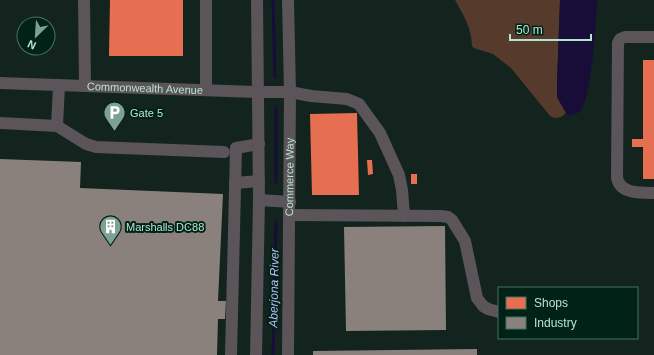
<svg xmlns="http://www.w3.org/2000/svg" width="654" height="355" font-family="Helvetica,sans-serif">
<rect width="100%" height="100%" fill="#13241e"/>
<path fill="#563b2c" d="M455 0H560L557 83V97L566 113 561 117 555 118 550 116 511 68 493 54 474 48 472 46C472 29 463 14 455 0Z"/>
<path fill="#170d38" d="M560 0H597C596 22 592 93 581 110 579 113 574 114 570 116L566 113 557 97V83Z"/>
<g fill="#e76f51">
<path d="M110 0H183V56H109Z"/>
<path d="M643 60H654V179H643V147H632V139H643Z"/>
<path d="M357 113 359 195H312L310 114Z"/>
<path d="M367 160H372L373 174 368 175Z"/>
<rect x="411" y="174" width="6" height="10"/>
</g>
<g fill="#8a817c">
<path d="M0 159 81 162 80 188 223 194 218 301H226L225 319H218L217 355H0Z"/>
<path d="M445 226 446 330 346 331 344 227Z"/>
<path d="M477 349V355H313V351Z"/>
</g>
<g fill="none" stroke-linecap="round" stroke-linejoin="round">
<g stroke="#170d38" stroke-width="3">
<path d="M273 0 275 77"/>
<path d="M276 108V182"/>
<path d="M273 355 276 222"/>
</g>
<g stroke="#5b5458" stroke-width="12">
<path d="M84 0 85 85"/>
<path d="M654 37H625L620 39 618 43 617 177C619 194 641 193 654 193"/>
<path id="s1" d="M0 83 258 92H290L311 96 347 99 359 104 380 133 399 175 402 190 404 216"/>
<path d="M206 90V0"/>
<path d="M0 123 57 126 59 85"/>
<path d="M57 126 86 144 96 147 224 152"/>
<path d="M235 183 259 181"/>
<path d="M259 200 290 202"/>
<path d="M290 215 441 216 448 217 452 220 465 241 477 298 483 306 488 309 499 312"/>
<path d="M231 355 236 148 259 144"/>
<path d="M256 355 259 200 257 0"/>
<path id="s2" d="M288 355 290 92 288 0"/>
</g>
</g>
<defs>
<symbol id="parking-pin" viewBox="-11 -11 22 30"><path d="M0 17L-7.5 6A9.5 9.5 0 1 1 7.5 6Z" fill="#7da192" stroke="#012217"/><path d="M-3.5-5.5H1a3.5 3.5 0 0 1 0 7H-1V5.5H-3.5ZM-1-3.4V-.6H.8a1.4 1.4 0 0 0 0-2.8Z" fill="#fff"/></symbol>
<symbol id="building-pin" viewBox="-11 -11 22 30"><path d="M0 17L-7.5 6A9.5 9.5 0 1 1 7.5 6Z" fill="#7da192" stroke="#012217"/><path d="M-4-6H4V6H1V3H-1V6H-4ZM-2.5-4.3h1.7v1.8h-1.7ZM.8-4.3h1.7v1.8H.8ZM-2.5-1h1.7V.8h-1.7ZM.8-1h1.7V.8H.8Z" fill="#fff"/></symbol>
</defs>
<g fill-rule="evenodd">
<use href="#parking-pin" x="102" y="100" width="25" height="34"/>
<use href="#building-pin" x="98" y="214" width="25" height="34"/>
</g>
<g text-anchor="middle" stroke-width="4" stroke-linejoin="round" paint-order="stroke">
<g font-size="11" fill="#b6e4d1" stroke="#012217">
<text dy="4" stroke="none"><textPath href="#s1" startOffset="145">Commonwealth Avenue</textPath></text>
<text dy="4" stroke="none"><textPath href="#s2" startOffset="178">Commerce Way</textPath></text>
</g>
<g font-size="11" fill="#b6e4d1" stroke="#012217" text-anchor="start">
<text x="130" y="117">Gate 5</text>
<text x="126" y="231">Marshalls DC88</text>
</g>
<g font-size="12" font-style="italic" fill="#beb9fc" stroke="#012217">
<text transform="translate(274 288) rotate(-89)" y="4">Aberjona River</text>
</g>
</g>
<rect x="498" y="287" width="140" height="52" fill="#012217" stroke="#497061"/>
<rect x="506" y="297" width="20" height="12" fill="#e76f51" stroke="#497061"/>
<text x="534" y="307" font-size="12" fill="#b6e4d1">Shops</text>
<rect x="506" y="317" width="20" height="12" fill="#8a817c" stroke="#497061"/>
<text x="534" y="327" font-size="12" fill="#b6e4d1">Industry</text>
<g transform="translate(36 36) rotate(205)"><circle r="19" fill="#012217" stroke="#497061"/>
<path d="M0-3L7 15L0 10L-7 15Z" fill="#7da192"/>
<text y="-6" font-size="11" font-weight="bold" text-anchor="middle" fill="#b6e4d1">N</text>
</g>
<path d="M510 34v6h81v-6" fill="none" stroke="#b6e4d1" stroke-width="2"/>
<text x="516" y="34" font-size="12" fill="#b6e4d1" stroke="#012217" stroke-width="3" paint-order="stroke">50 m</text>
</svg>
